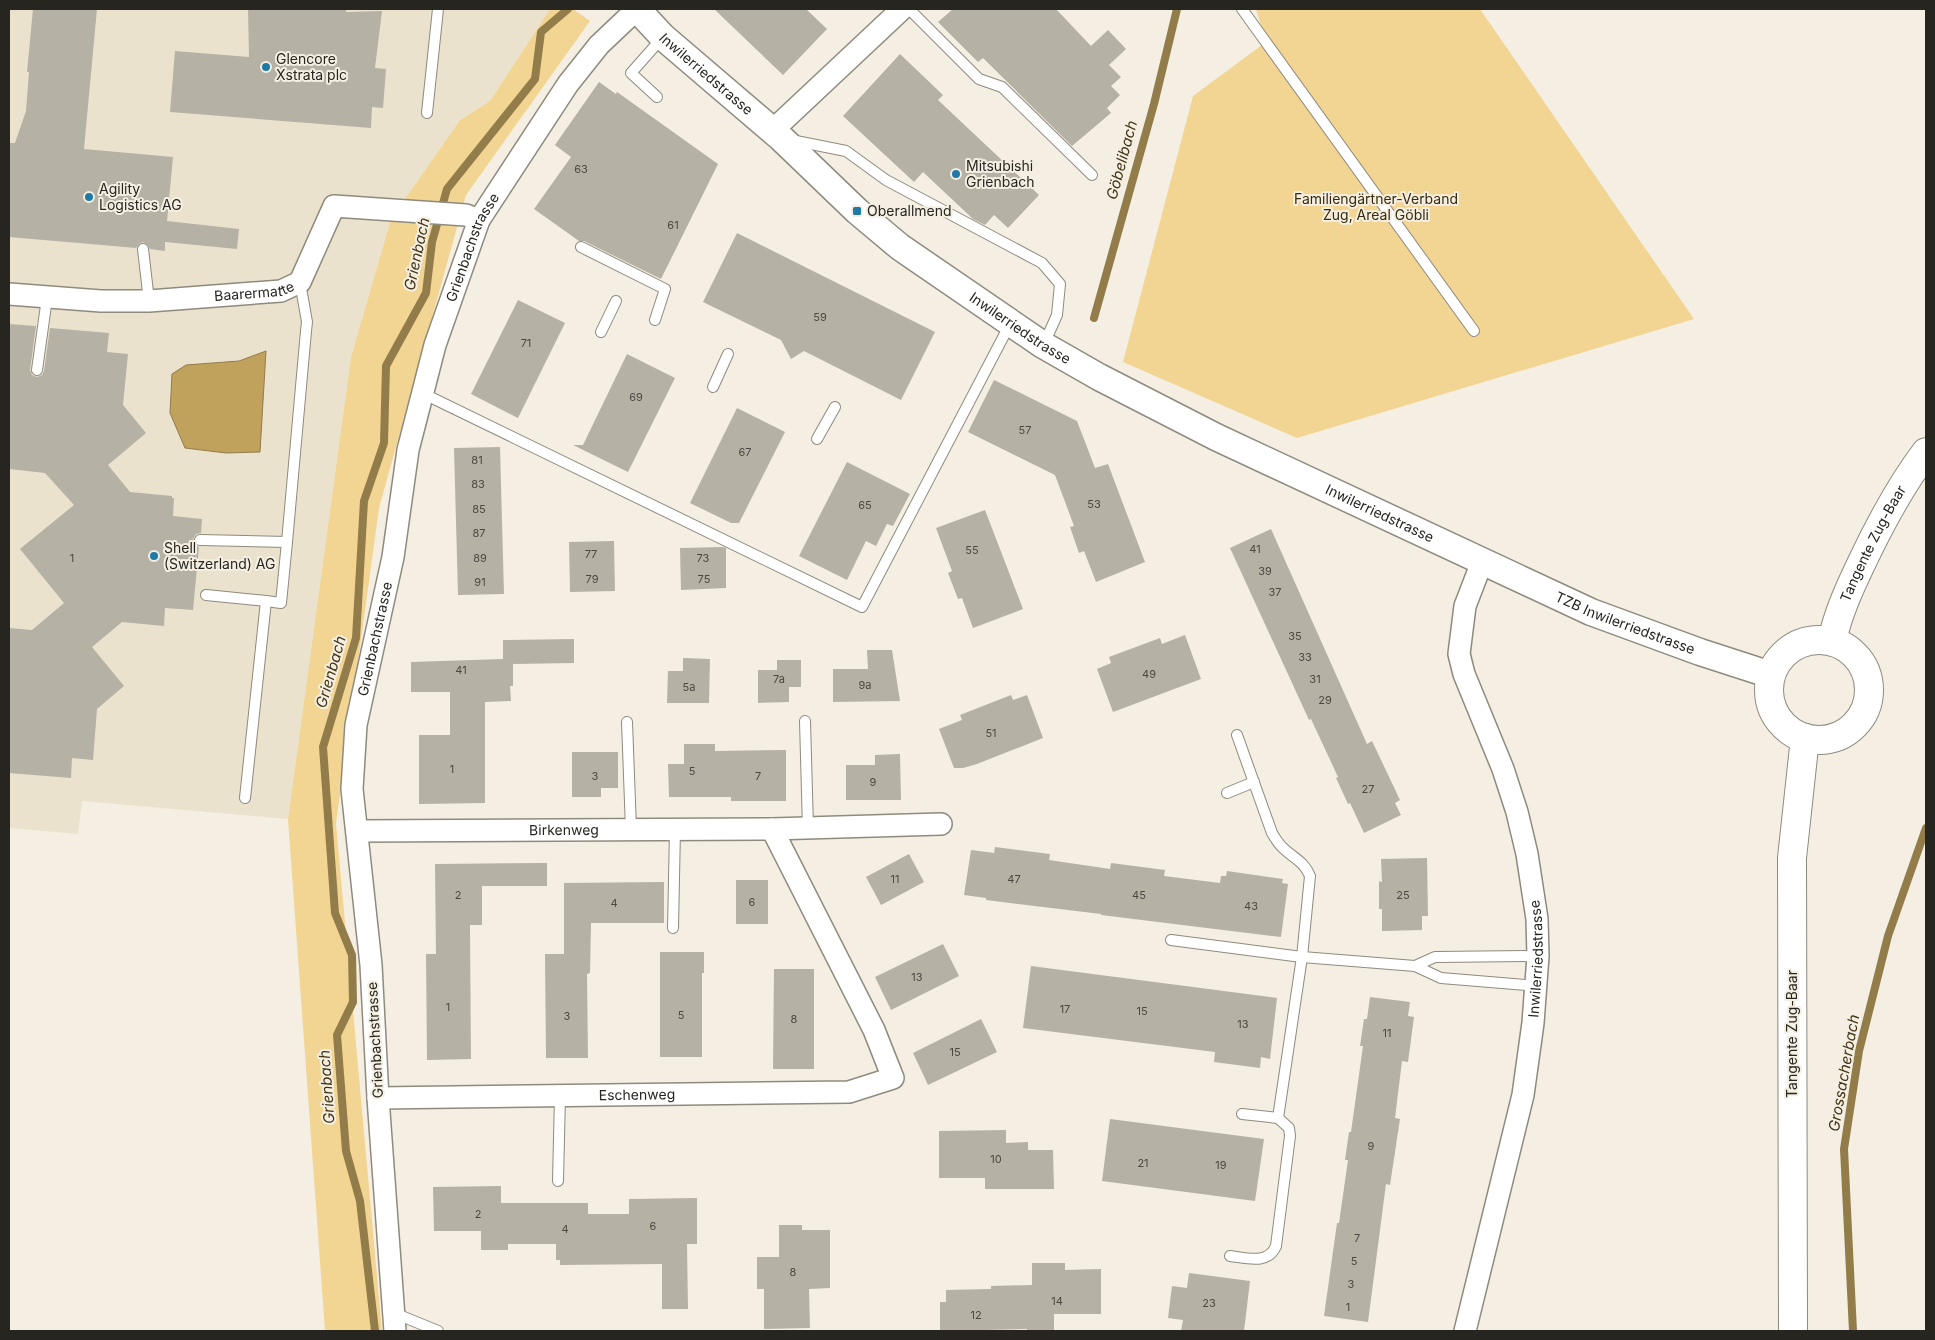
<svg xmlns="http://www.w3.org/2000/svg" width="1935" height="1340" font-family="Inter,sans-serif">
<rect width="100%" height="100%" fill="#f4efe2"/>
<path fill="#ebe2ce" d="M9 9H550L490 101 460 120 391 219 351 357 288 819 82 801 78 834 9 828Z"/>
<g fill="#f2d593">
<path d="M550 9H573L590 21 466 195 379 508 336 823 382 1331H325L288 819 351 357 391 219 460 120 490 101Z"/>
<path d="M1256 9H1480L1694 319 1297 438 1123 362 1193 96 1266 42Z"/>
</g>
<path fill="#c0a25c" stroke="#927c4a" d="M266 351 260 452 226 453 185 448 170 413 172 374 186 365 239 361Z"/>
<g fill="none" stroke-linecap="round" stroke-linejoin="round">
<g stroke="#927c4a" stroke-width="8">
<path d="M1094 318 1154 104 1177 9"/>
<path d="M375 1331 360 1201 346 1151 337 1035 353 1002 352 955 335 913 323 747 356 638 364 501 384 443 386 366 426 293 432 242 447 189 535 79 541 32 568 9"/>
<path d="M1853 1331 1844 1149 1859 1051 1888 936 1926 828"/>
</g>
</g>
<g fill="#b6b1a5">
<path d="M33 9H97L84 149 173 157 167 221 239 229 237 249 165 242V251L150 249 148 245 143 242 139 244 136 248 9 237V143H15L26 111 29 72H27Z"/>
<path d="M248 9H346V12L382 11 375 68 386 69 383 108 372 107 371 128 170 112 175 51 249 57Z"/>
<path d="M714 9H806L827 29 783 75Z"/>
<path d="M953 9H1056L1091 46 1108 30 1126 49 1109 65 1121 77 1111 86 1120 95 1107 108 1111 113 1072 146 983 58 978 62 938 22Z"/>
<path d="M900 54 943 95 938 100 1039 195 1008 228 994 215 985 225 973 219 923 172 914 182 843 116Z"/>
<path d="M599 82 616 94 617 92 718 164 661 279 584 241H579L534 209 571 157 555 145Z"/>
<path d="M737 233 935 332 901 400 804 351 791 359 781 340 703 302Z"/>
<path d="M518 300 565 323 518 418 471 394Z"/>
<path d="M9 324 36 326 30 370 32 375 37 377 42 375 44 371 50 328 109 333 107 352 128 354 123 405 146 433 108 465 130 492 172 496V498H174L173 516 202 519 201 533 196 534 193 539 194 544 199 547 193 610 165 608 164 626 122 622 92 647 124 686 97 709 93 760 72 758 71 778 9 773V628L32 630 64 603 20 549 74 505 45 473 9 469Z"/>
<path d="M627 354 675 378 628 472 573 445H583Z"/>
<path d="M994 380 1077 421 1095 468 1108 464 1145 562 1096 582 1084 551 1079 553 1070 527 1074 526 1055 475 968 432Z"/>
<path d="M737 408 785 432 739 523H731L690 503Z"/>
<path d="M500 447 504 594 458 595 454 448Z"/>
<path d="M847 462 910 494 893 526 887 524 876 546 866 541 847 580 799 556Z"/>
<path d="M985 510 1023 609 973 628 962 598 958 599 948 573 952 571 936 528Z"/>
<path d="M1271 529 1367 744 1372 741 1400 800 1395 803 1401 815 1364 833 1350 803 1348 804 1336 778 1338 777 1311 719 1309 720 1230 548Z"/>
<path d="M614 541 615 591 570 592 569 542Z"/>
<path d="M723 547 726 548V588L681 590 680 548Z"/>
<path d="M1185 635 1201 679 1113 712 1097 669 1111 663 1109 657 1160 638 1162 644Z"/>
<path d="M574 639V663L513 664V686H510L511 701 485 702V803L419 804V735H450V692H411V662L503 659V640Z"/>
<path d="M867 650H892L900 701 833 702V669H868Z"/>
<path d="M683 658 710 659 709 703H667L668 671H683Z"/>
<path d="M777 660H801V687H789V702L758 703V670H777Z"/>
<path d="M1011 695 1013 700 1027 695 1043 738 977 764 963 768H954L939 729 962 720 960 715Z"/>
<path d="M684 744H715V751L786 750V801H731V797H669L668 764H684Z"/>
<path d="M572 752H618V788H601V797H572Z"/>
<path d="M900 754 901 800H846V765H875V755Z"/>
<path d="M995 847 1050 854 1049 860 1110 869 1111 863 1165 870 1164 876 1220 883 1221 876H1226L1227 871 1283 879 1282 883 1288 884 1281 937 1101 915V914L986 900V898L964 895 971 850 994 853Z"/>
<path d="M909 854 924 882 881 905 866 877Z"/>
<path d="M1427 858 1428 916H1422V930L1382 931V909H1379V881L1382 882 1381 859Z"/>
<path d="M547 863V886H482V925H470L471 1059 427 1060 426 954H436L435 864Z"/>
<rect x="736" y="880" width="32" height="44"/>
<path d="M664 882V923H591L590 973 587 974 588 1058H546L545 954H564V883Z"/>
<path d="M943 944 959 976 891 1010 875 977Z"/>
<path d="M660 952H704V973H702V1057H660Z"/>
<path d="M1031 966 1277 998 1270 1059 1261 1057 1260 1068 1214 1062 1215 1052 1023 1028Z"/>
<path d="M774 969H814V1069H773Z"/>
<path d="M1370 997 1410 1002 1408 1016 1414 1017 1408 1062 1402 1061 1395 1118 1400 1119 1390 1185 1386 1184 1368 1322 1324 1316 1337 1223H1339L1348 1160H1345L1349 1132H1351L1363 1046H1360L1364 1019H1367Z"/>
<path d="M981 1019 997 1052 928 1085 913 1053Z"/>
<path d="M1110 1119 1264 1139 1255 1201 1102 1181Z"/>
<path d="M1006 1130V1143L1028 1142V1150H1053L1054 1189H985V1178H939V1131Z"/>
<path d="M501 1186V1203H588V1214H629V1199L697 1198V1244H687L688 1309H662V1264L560 1265V1260H556V1244H508V1250H481V1231H434L433 1187Z"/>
<path d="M779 1225H802V1230H830V1288L809 1289 810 1328 764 1329V1289H757V1257H779Z"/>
<path d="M1032 1263H1065V1270L1101 1269V1314H1054V1331H1027V1329L940 1331V1302H946V1290L991 1289V1286L1032 1285Z"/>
<path d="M1189 1273 1250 1281 1244 1331H1181L1183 1320 1168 1318 1172 1286 1187 1288Z"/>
</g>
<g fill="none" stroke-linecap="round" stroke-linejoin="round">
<defs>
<g id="service">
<path d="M909 9 979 79 1002 87 1092 175"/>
<path d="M1242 9 1474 331"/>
<path d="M657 97 631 73 662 38"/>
<path d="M427 113 438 9"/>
<path d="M791 140 846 151 886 180 1042 263 1060 284 1057 315 1044 344"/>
<path d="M581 247 665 289 655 320"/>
<path d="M143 249 149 301"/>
<path d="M601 332 616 301"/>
<path d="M37 370 47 298"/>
<path d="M713 387 728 354"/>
<path d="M422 393 862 607 1010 324"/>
<path d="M817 439 835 407"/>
<path d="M200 540 287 542 306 331 307 322 300 282"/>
<path d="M206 595 266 601"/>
<path d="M805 721 808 828"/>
<path d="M627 722 631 829"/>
<path d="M1227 793 1254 782"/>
<path d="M245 798 266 601 281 603 287 542"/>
<path d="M673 928 675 829"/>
<path d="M1171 940 1302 957 1415 966 1441 978 1537 986"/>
<path d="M1415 966 1435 957 1538 956"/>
<path d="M1242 1114 1278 1118"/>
<path d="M558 1181 560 1096"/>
<path d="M1230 1256C1247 1258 1268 1265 1276 1246L1290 1136 1289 1128 1278 1118 1302 957 1310 876C1304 861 1293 858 1282 847 1278 843 1275 838 1272 833L1237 735"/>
<path d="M394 1313 438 1331"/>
</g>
<g id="minor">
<path d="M772 131 902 9"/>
<path id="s1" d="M9 294 101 301H149L281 291 300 282 334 206 466 215 479 220"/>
<path id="s2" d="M358 831 772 829 941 824"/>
<path id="s3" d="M378 1098 849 1092 893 1078 874 1030 772 829"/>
<path id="s4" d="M395 1331 378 1098 371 965 352 789 356 725 393 557 408 450 435 345 479 220 568 84 599 45 637 9"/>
<path id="s5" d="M1465 1331 1523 1095 1533 1023 1538 956 1537 919 1527 854 1517 812 1503 769 1464 674 1459 654 1465 606 1482 562"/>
</g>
<g id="tertiary">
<path id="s6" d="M637 9 663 37 780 137 857 211 900 247 1043 345 1099 377 1216 437 1591 612 1700 652 1771 675"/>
</g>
<g id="secondary">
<circle cx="1819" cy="690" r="50"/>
<path id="s7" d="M1832 641C1838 613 1850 587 1862 562 1880 524 1901 485 1926 452"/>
<path d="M1793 1331 1792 858 1805 738"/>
</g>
</defs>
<use href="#service" stroke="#8f8a7e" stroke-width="12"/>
<use href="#minor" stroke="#8f8a7e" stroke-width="24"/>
<use href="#tertiary" stroke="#8f8a7e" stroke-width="29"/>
<use href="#secondary" stroke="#8f8a7e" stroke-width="30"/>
<use href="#service" stroke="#fff" stroke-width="10"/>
<use href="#minor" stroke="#fff" stroke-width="21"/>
<use href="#tertiary" stroke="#fff" stroke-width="26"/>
<use href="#secondary" stroke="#fff" stroke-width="28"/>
</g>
<g fill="#1f7aa8" stroke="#f4efe2" stroke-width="2">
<circle cx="266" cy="67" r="5"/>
<circle cx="956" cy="174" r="5"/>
<circle cx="89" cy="197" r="5"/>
<rect x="852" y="206" width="10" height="10" rx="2.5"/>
<circle cx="154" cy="556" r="5"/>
</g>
<g text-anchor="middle" stroke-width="4" stroke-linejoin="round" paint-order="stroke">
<g font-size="11" fill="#4b4841">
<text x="581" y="173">63</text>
<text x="673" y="229">61</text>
<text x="820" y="321">59</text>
<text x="526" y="347">71</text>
<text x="636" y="401">69</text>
<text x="1025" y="434">57</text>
<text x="745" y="456">67</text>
<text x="477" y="464">81</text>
<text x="478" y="488">83</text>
<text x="1094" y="508">53</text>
<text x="865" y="509">65</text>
<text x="479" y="513">85</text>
<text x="479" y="537">87</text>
<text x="1255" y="553">41</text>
<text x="972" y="554">55</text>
<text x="591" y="558">77</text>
<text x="72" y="562">1</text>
<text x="480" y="562">89</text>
<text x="703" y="562">73</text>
<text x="1265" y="575">39</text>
<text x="592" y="583">79</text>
<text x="704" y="583">75</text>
<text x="480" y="586">91</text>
<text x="1275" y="596">37</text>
<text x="1295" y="640">35</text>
<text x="1305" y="661">33</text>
<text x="461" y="674">41</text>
<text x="1149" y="678">49</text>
<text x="779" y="683">7a</text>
<text x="1315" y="683">31</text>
<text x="865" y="689">9a</text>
<text x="689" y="691">5a</text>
<text x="1325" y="704">29</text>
<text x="991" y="737">51</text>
<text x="452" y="773">1</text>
<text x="692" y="775">5</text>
<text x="595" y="780">3</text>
<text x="758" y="780">7</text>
<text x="873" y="786">9</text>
<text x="1368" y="793">27</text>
<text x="895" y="883">11</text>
<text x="1014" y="883">47</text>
<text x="458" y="899">2</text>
<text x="1139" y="899">45</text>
<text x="1403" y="899">25</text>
<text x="752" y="906">6</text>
<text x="614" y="907">4</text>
<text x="1251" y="910">43</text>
<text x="917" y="981">13</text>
<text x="448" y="1011">1</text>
<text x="1065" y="1013">17</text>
<text x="1142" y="1015">15</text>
<text x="681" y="1019">5</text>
<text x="567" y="1020">3</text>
<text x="794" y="1023">8</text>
<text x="1243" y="1028">13</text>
<text x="1387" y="1037">11</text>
<text x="955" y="1056">15</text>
<text x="1371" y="1150">9</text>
<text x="996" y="1163">10</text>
<text x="1143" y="1167">21</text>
<text x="1221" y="1169">19</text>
<text x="478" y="1218">2</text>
<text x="653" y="1230">6</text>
<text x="565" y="1233">4</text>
<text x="1357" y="1242">7</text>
<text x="1354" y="1265">5</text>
<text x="793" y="1276">8</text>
<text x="1351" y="1288">3</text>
<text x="1057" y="1305">14</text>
<text x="1209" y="1307">23</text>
<text x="1348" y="1311">1</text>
<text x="976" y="1319">12</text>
</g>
<g font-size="14" fill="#272520" stroke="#f4efe2" text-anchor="start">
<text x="276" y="64">Glencore<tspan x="276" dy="16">Xstrata plc</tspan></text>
<text x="966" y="171">Mitsubishi<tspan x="966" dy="16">Grienbach</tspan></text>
<text x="99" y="194">Agility<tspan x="99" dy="16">Logistics AG</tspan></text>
<text x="867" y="216">Oberallmend</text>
<text x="164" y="553">Shell<tspan x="164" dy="16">(Switzerland) AG</tspan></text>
</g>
<g font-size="14" fill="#272520" stroke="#f4efe2">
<text dy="5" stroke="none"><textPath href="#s6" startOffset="95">Inwilerriedstrasse</textPath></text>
<text dy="5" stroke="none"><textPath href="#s4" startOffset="1101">Grienbachstrasse</textPath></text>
<text dy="5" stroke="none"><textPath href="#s1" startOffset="246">Baarermatte</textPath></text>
<text dy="5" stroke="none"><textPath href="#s6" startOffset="500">Inwilerriedstrasse</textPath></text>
<text dy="5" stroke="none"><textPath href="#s6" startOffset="905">Inwilerriedstrasse</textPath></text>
<text dy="5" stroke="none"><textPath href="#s7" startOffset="106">Tangente Zug-Baar</textPath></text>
<text dy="5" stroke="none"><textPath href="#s6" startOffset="1174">TZB Inwilerriedstrasse</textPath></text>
<text dy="5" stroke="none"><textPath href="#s4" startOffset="696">Grienbachstrasse</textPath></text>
<text dy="5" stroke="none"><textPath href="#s2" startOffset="206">Birkenweg</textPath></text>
<text dy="5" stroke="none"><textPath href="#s5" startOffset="380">Inwilerriedstrasse</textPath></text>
<text transform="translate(1792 1034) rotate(-90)" y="5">Tangente Zug-Baar</text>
<text transform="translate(375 1040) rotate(-93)" y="5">Grienbachstrasse</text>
<text dy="5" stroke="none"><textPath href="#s3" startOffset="259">Eschenweg</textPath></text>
</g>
<g font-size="14" fill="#382b0b" stroke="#f4efe2">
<text x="1376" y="204">Familiengärtner-Verband<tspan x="1376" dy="16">Zug, Areal Göbli</tspan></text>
</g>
<g font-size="15" font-style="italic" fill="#413415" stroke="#f4efe2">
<text transform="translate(1122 160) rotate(-75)" y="5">Göbelibach</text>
<text transform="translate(417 254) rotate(-78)" y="5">Grienbach</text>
<text transform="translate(331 672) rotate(-74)" y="5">Grienbach</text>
<text transform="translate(1844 1073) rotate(-80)" y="5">Grossacherbach</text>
<text transform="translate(327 1087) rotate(-94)" y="5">Grienbach</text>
</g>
</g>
<rect width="1935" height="1340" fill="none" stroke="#272520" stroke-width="20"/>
</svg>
